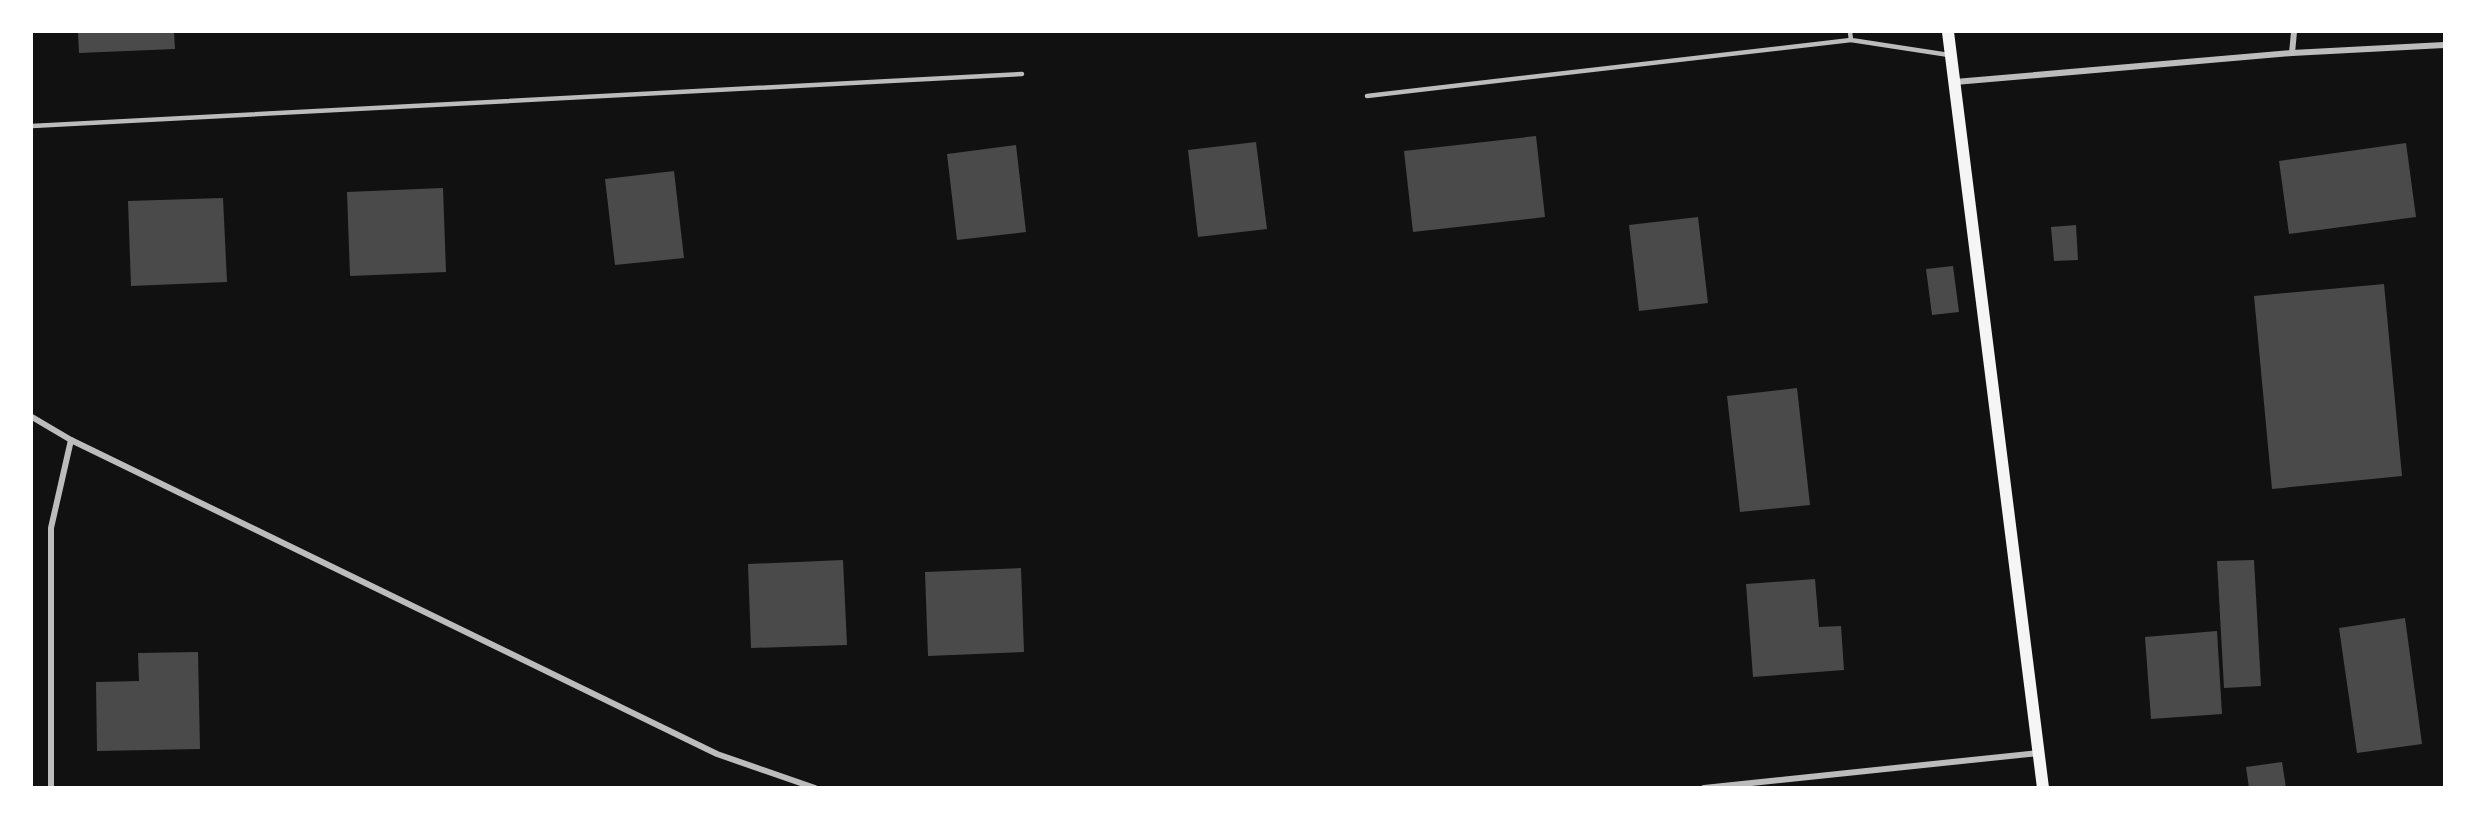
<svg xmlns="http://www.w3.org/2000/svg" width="2476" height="819" font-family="'Open Sans',sans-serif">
<rect width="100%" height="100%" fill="#111"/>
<g fill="#4a4a4a">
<path d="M78 32H174L175 49 79 53Z"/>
<path d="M1536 136 1545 217 1413 232 1404 151Z"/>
<path d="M1256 142 1267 229 1198 237 1188 150Z"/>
<path d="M2406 143 2416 217 2289 234 2279 161Z"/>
<path d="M1016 145 1026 232 957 240 947 154Z"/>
<path d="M674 171 684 258 615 265 605 179Z"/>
<path d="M443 188 446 272 350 276 347 192Z"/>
<path d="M223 198 227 282 131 286 128 201Z"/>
<path d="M1698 217 1708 303 1639 311 1629 225Z"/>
<path d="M2076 225 2078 260 2054 261 2051 227Z"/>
<path d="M1953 266 1959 312 1932 315 1926 269Z"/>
<path d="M2384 284 2402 476 2272 489 2254 296Z"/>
<path d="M1797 388 1810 505 1740 512 1727 396Z"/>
<path d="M843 560 847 645 751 648 748 564Z"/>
<path d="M2254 560 2261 686 2224 688 2217 561Z"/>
<path d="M1021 568 1024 652 928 656 925 572Z"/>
<path d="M1815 579 1819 627 1841 626 1844 670 1753 677 1746 584Z"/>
<path d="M2405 618 2422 744 2357 753 2339 628Z"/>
<path d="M2217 631 2222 714 2151 719 2145 637Z"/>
<path d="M198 652 200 749 97 751 96 682 139 681 138 653Z"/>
<path d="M2282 762 2286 788H2249L2246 767Z"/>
</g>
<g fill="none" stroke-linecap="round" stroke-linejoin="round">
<g stroke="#bcbcbc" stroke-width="4.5">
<path d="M1850 32 1851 40 1949 55"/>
<path d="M1367 96 1851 40"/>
<path d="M32 126 1022 74"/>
</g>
<g stroke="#bcbcbc" stroke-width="6">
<path d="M2292 53 2294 32"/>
<path d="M1955 82 2292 53 2444 45"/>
<path d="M32 417 71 440 717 754 815 788"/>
<path d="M51 788V528L71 440"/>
<path d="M1704 788 2038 753"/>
</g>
<path stroke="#f5f5f5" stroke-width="12" d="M1948 32 2043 788"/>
</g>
<rect width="2476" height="819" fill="none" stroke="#ffffff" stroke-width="66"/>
</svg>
